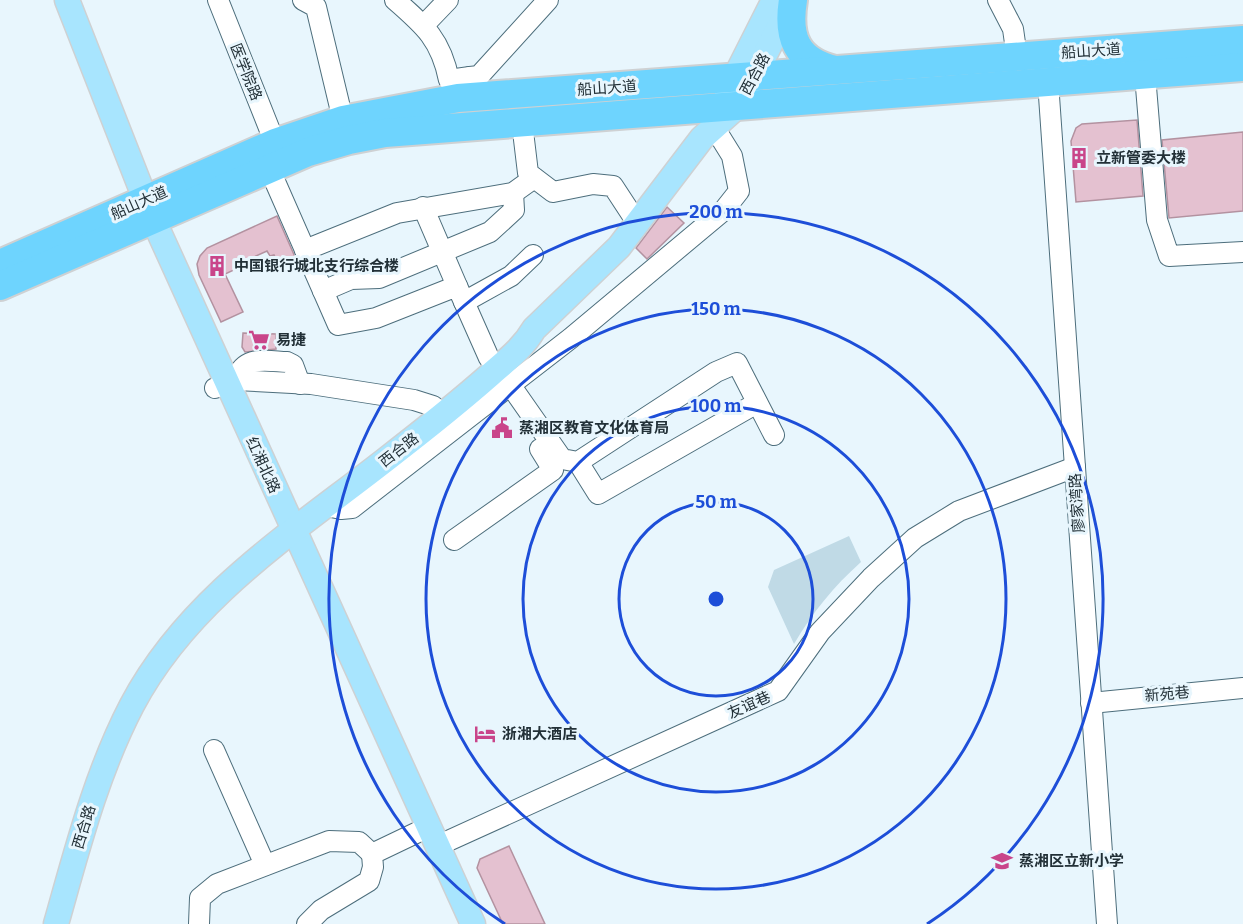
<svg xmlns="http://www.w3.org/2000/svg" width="1243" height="924" font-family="Bitter,'Noto Sans SC',serif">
<rect width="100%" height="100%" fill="#e8f6fd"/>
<path fill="#c0dae6" d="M849 536 861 562C833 587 813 612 794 644L768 587 774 570Z"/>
<g fill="#e4c1d0" stroke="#b392a0" stroke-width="1.5">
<path d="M1137 120 1143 196 1076 202 1071 141 1076 128 1082 124Z"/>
<path d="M1243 132V211L1169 218 1162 140Z"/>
<path d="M667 207 684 223 647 259 636 248Z"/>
<path d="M277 216 299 266 283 274 274 255 270 256 267 251 236 265 238 268 225 274 243 312 221 322 199 275 197 264 200 256 207 248Z"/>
<path d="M243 333 276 334V349L245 352 242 347Z"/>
<path d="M509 846 545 924H503L477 868 480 859Z"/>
</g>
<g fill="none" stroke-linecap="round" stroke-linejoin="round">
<defs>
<g id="minor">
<path d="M218 0 275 143"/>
<path d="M303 0 316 7 343 120"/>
<path d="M395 0C425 26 441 40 449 80L470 77 474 97"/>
<path d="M998 0 1013 29 1017 57"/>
<path d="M424 25 448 0"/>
<path d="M1145 75 1157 220 1169 256 1243 252"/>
<path d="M470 77 479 76 548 0"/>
<path d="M1048 82 1107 924"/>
<path d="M522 123 528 173 553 192 593 184 613 186 632 215"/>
<path d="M269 168 338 325 376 318 457 286 489 358"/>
<path d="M423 207 457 286"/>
<path d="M305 250 397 213 513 193 534 178"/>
<path d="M323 291 351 279 379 278 490 232 514 210 513 193"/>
<path d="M464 302 511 276 533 255"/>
<path d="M236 380C244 355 265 361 287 362L293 365 300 384"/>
<path d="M501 380 511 386 562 459 578 462 716 372 737 363 774 435"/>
<path d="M215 388 236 380 311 384 414 400 433 406 443 415"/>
<path d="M578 462 598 494 757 403"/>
<path d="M327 506 341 509 352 508 571 338 724 210 739 191 732 156 714 127"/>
<path d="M454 540 553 470 540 449"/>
<path d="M1091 703 1243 688"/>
<path d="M214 750 265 865"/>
<path d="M437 846 778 691 820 632 871 578 915 538 959 511 1075 467"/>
<path d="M199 924 200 898 217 884 329 841 359 842 372 854"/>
<path d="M307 924 321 910 369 881 373 867 372 854 418 832"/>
</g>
<g id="major">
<path d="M67 0 153 219 473 924"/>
<path d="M727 93 774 0"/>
<path d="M56 924C77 850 96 774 132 705 189 597 295 531 388 458 423 431 457 404 490 375 507 360 523 348 534 329L619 247 702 138 739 105 793 0"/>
</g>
<g id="highway">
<path d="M793 0C787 37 796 61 835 70"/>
<path d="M0 264 275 143 343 120 458 98 1243 40"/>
<path d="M0 286 308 152 349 140 385 133 1243 67"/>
</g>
</defs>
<use href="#minor" stroke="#4d6e7c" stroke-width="22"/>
<use href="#major" stroke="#ced1d3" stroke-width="27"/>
<use href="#highway" stroke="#ced1d3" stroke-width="32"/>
<use href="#minor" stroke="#fff" stroke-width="20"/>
<use href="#major" stroke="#a8e5fe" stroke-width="24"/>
<use href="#highway" stroke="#6ed4fe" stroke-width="28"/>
</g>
<g fill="none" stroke="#1d4ed8" stroke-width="3">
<circle cx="716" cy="599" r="97"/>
<circle cx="716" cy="599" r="193"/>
<circle cx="716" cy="599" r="290"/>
<path d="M505 924A387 387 0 1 1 927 924"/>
</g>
<defs>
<symbol id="building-bare" viewBox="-9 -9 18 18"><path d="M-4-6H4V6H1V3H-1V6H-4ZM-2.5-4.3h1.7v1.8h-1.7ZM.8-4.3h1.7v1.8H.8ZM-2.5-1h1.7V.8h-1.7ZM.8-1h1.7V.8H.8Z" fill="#c9458a" stroke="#e8f6fd" stroke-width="2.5" paint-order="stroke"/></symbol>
<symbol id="supermarket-bare" viewBox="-9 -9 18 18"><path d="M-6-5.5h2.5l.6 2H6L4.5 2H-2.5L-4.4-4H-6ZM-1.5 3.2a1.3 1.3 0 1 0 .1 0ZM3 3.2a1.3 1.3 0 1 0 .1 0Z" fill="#c9458a" stroke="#e8f6fd" stroke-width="2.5" paint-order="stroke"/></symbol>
<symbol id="civic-bare" viewBox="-9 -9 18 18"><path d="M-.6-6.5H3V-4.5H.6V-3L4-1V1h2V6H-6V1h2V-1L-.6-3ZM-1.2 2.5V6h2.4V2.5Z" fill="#c9458a" stroke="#e8f6fd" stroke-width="2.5" paint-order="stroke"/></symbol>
<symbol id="hotel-bare" viewBox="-9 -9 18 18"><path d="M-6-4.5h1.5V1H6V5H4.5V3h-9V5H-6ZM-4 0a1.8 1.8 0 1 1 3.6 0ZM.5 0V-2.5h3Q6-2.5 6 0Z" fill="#c9458a" stroke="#e8f6fd" stroke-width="2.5" paint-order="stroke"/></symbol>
<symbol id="school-bare" viewBox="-9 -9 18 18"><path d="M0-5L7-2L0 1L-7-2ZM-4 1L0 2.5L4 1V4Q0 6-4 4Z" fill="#c9458a" stroke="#e8f6fd" stroke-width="2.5" paint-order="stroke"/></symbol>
</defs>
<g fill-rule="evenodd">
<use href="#building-bare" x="1064" y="143" width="30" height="30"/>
<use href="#building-bare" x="202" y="251" width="30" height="30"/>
<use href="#supermarket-bare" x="244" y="325" width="30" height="30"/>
<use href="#civic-bare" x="487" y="413" width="30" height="30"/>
<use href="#hotel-bare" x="470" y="719" width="30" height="30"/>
<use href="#school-bare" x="987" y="846" width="30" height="30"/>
</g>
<g text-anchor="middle" stroke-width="6" stroke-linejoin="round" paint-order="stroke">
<g font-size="15" fill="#223037" stroke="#e8f6fd">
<text transform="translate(1091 51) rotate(-4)" y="5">船山大道</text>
<text transform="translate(246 72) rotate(68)" y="5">医学院路</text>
<text transform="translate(755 74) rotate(-62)" y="5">西合路</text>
<text transform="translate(607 88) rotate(-4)" y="5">船山大道</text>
<text transform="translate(139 203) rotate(-24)" y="5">船山大道</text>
<text transform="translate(399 450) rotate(-38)" y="5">西合路</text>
<text transform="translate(263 465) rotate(65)" y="5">红湘北路</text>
<text transform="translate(1077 503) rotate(-94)" y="5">廖家湾路</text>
<text transform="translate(1167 694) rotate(-5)" y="5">新苑巷</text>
<text transform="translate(749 705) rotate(-24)" y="5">友谊巷</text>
<text transform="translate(84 827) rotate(-73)" y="5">西合路</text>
</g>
<g font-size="15" font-weight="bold" fill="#223037" stroke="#e8f6fd" text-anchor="start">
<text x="1096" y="163">立新管委大楼</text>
<text x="234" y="271">中国银行城北支行综合楼</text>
<text x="276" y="345">易捷</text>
<text x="519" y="433">蒸湘区教育文化体育局</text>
<text x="502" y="739">浙湘大酒店</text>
<text x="1019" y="866">蒸湘区立新小学</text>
</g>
</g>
<circle cx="716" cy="599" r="9" fill="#1d4ed8" stroke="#e8f6fd" stroke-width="3"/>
<g font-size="18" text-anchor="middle" font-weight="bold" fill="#1d4ed8" stroke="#e8f6fd" stroke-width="6" stroke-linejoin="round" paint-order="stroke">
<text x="716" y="218">200 m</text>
<text x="716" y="315">150 m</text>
<text x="716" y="412">100 m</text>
<text x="716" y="508">50 m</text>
</g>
</svg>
